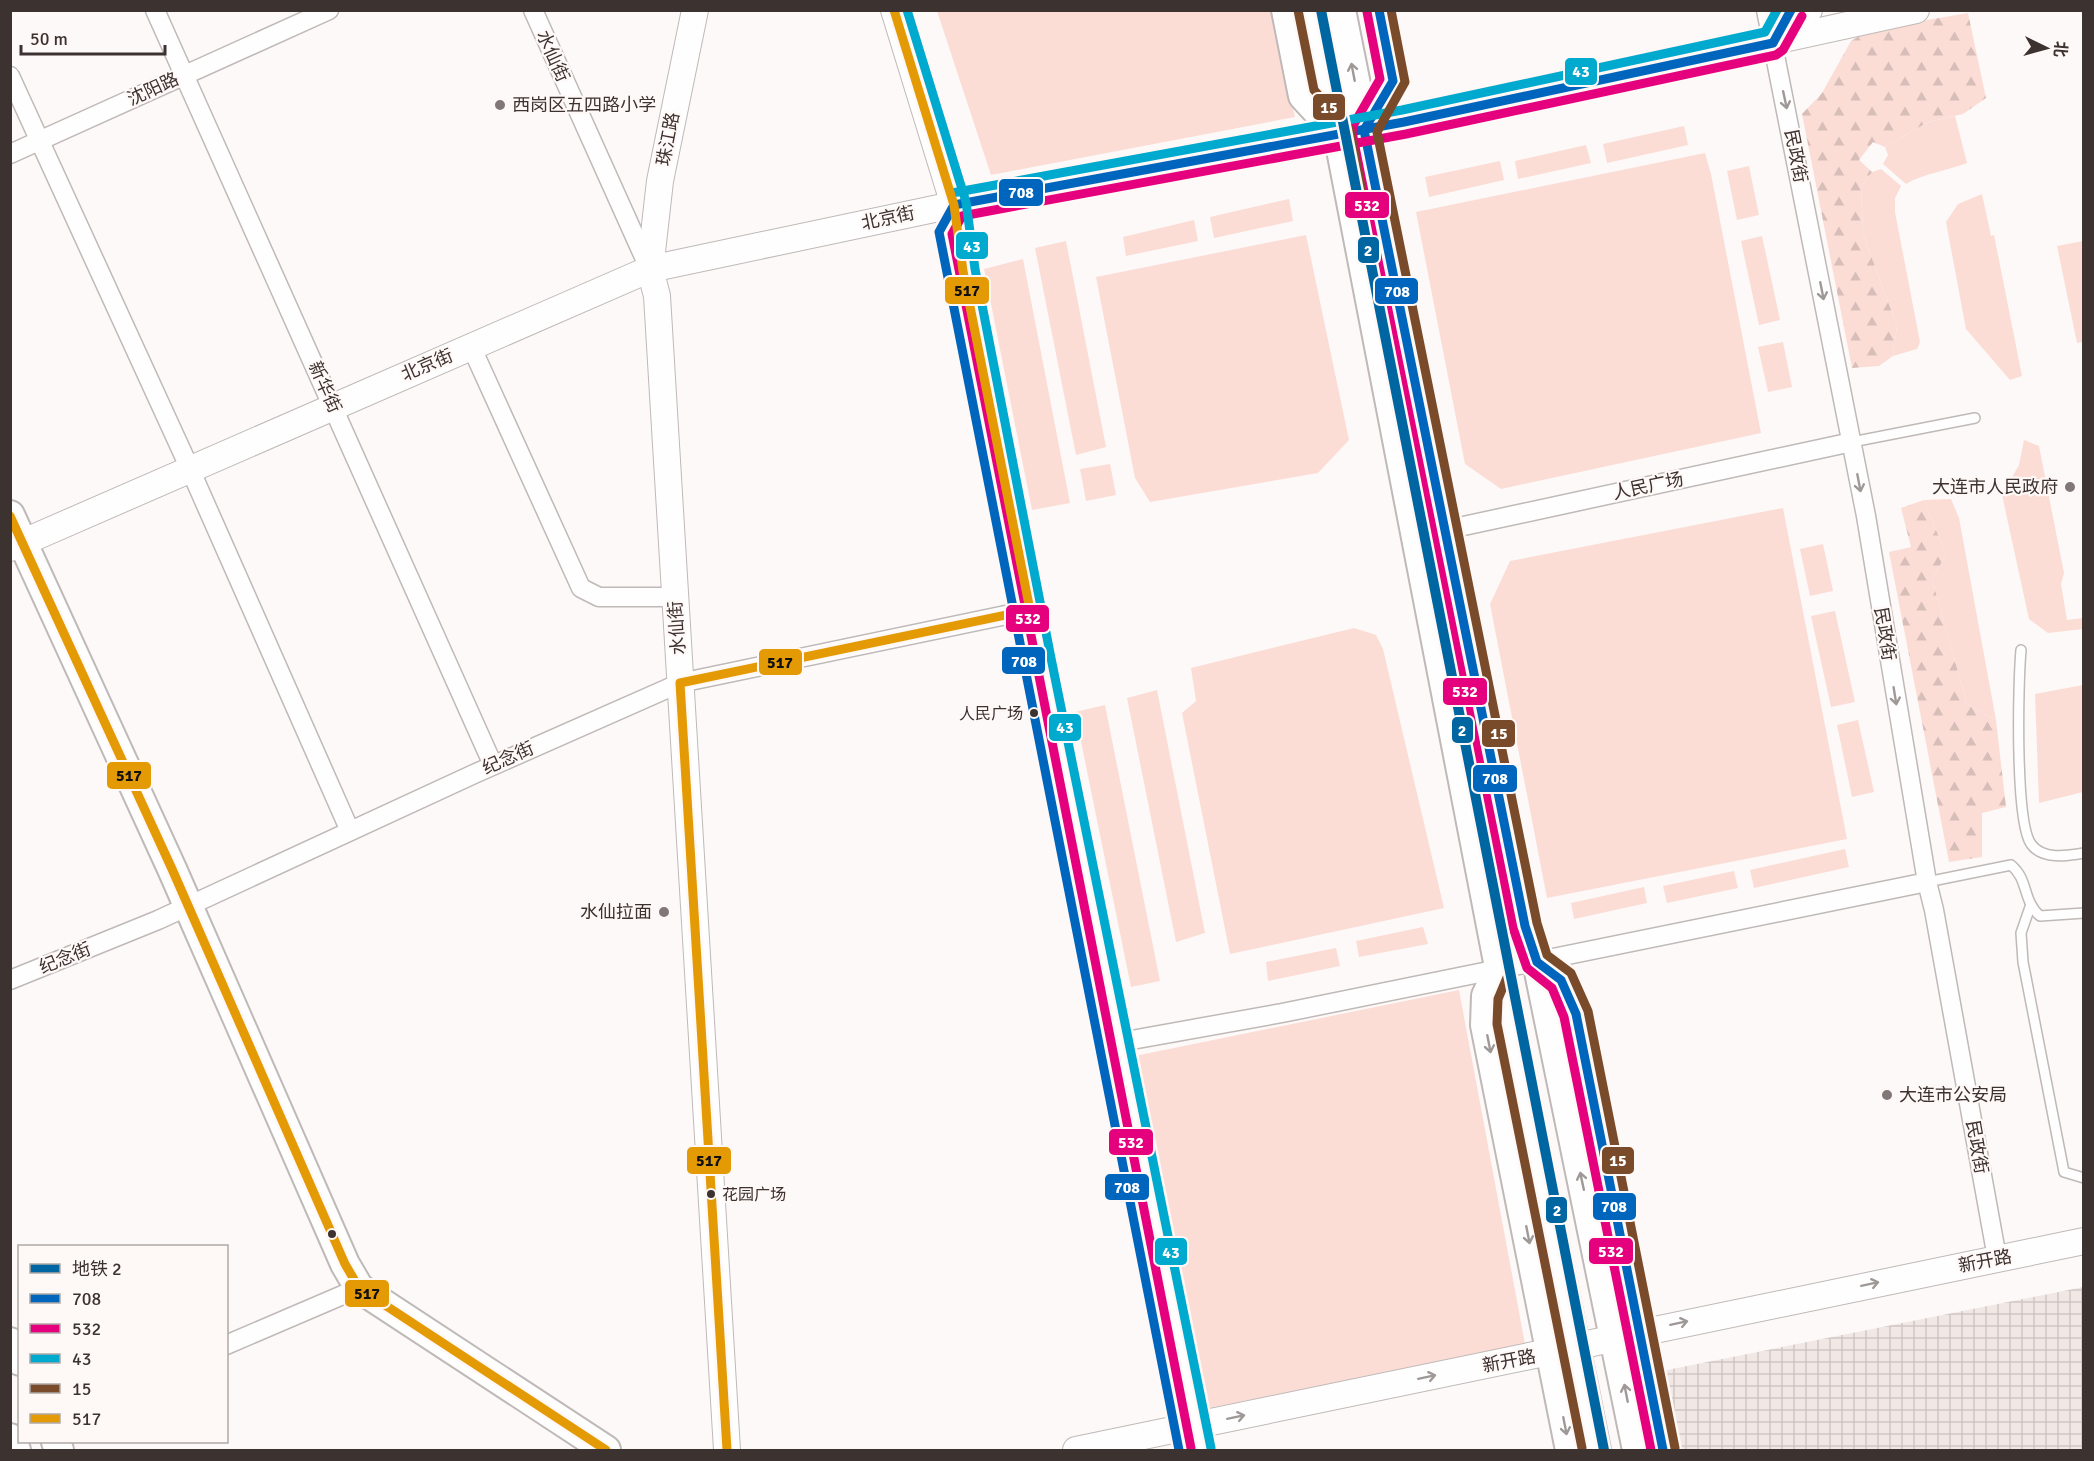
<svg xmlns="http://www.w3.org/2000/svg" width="2094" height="1461" font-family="Signika,'Noto Sans SC',sans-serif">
<defs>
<pattern id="industrial-grid" width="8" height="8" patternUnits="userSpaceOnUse" patternTransform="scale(1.5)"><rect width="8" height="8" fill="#f1e8e5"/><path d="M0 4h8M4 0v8" fill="none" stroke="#d0c7c5"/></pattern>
<pattern id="forest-firs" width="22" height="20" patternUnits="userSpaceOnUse" patternTransform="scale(1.5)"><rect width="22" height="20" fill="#fbddd6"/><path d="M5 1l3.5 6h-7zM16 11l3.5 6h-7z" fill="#d8beb8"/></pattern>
</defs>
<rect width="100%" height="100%" fill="#fdf9f8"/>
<path fill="url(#industrial-grid)" d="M2083 1287V1450H1672L1657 1372Z"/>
<g fill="#fbddd6">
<path d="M937 11H1271L1295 117 991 175Z"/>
<path d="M1955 116 1967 163C1947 171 1924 173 1906 184L1883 164 1888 155 1885 147 1928 122Z"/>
<path d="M1684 126 1688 145 1607 163 1603 144Z"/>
<path d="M1586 145 1591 163 1518 179 1515 161Z"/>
<path d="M1705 153 1711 174 1761 433 1501 489 1465 464 1416 212Z"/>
<path d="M1500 161 1504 180 1429 197 1425 177Z"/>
<path d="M1749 166 1759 215 1737 220 1727 171Z"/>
<path d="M1881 169 1901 186 1895 198V212L1920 342 1917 349 1893 356 1897 326 1863 234 1861 187 1872 172Z"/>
<path d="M1982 194 1991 236 1994 235 2022 376 2010 380 1966 329 1946 222 1958 204Z"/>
<path d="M1289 199 1293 221 1214 238 1210 217Z"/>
<path d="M1194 220 1198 241 1126 256 1123 237Z"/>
<path d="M1306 235 1349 440 1318 473 1150 502 1135 478 1096 277Z"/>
<path d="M1762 236 1780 320 1759 325 1741 241Z"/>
<path d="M1066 241 1106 447 1076 455 1035 248Z"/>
<path d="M2083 241V342L2077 343 2057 246Z"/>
<path d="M1023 259 1070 503 1032 510 984 269Z"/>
<path d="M1783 342 1792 387 1768 392 1758 347Z"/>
<path d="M2024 440 2039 446 2064 573 2061 584 2067 620 2083 618V629L2048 633 2029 619 2002 495 2019 465Z"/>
<path d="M1110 464 1116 495 1086 501 1080 469Z"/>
<path d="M1951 499 1959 518 1996 720 1967 704 1932 579 1946 555 1924 500Z"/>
<path d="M1783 508 1847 839 1547 898 1490 604 1510 561Z"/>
<path d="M1823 544 1833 591 1810 596 1800 549Z"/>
<path d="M1835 611 1855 702 1831 707 1811 616Z"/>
<path d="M1354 628 1376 635 1383 649 1444 908 1230 954 1182 713 1196 701 1191 668Z"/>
<path d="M2083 685V792L2039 803 2035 694Z"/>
<path d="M1157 690 1205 933 1176 942 1127 698Z"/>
<path d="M1105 705 1160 981 1131 987 1075 712Z"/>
<path d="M1858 720 1874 792 1852 797 1837 725Z"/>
<path d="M1845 849 1849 867 1754 888 1750 870Z"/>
<path d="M1734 871 1738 888 1667 903 1663 886Z"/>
<path d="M1644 887 1647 903 1574 919 1571 903Z"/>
<path d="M1423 927 1428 944 1359 957 1356 941Z"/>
<path d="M1336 948 1340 966 1268 981 1266 962Z"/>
<path d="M1459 990 1525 1344 1199 1410 1130 1057Z"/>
</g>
<g fill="url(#forest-firs)">
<path d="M1968 13 1986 98 1963 114 1928 122 1885 147 1873 142 1859 160 1872 172 1861 187 1863 234 1897 326 1893 356 1879 366 1852 368 1802 114 1822 93 1851 41 1869 30Z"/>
<path d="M1924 500 1946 555 1932 579 1967 704 1996 720 2006 807 1982 813V857L1949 862 1889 552 1911 547 1901 508Z"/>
</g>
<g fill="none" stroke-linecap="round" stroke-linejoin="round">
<defs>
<g id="lane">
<path d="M949 215 939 232 1179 1450"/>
<path d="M1852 442 1975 418"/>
<path d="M2021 650C2018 682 2015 822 2031 844 2042 860 2067 856 2084 853"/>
<path d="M1927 882 2011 865C2029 880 2022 900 2040 916L2084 913"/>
<path d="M2030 907 2021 933 2023 962 2064 1172 2084 1178"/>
</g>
<g id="street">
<path d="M155 10 493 765"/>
<path d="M533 10 649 268"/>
<path d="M1766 10 1866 516 1927 882 1934 910 1997 1258"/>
<path d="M10 76 190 469 350 831"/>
<path d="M10 154 329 10"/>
<path d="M471 346 581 588 599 597H675"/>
<path d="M1445 530 1852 442"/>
<path d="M10 980 158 920 474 774 680 683 1030 610"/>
<path d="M1115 1043 1282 1013 1927 882"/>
<path d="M226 1345 359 1288"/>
</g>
<g id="secondary">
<path d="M695 10 660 181 650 269 657 296 727 1450"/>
<path d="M894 10 954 205 963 271 1039 660 1199 1450"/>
<path d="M1776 40 1809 10"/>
<path d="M10 548 650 269 986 198 1404 122 1916 10"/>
<path d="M1076 1450 2084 1241"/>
</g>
<g id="primary">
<path d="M1286 10 1303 96 1339 135"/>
<path d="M1314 10 1510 1024 1596 1450"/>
<path d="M1341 10 1525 926 1537 962 1637 1450"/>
<path d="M1364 130 1393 81 1379 10"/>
<path d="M10 515 172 869 345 1264 359 1288 606 1450"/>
<path d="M1537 962C1559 979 1567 987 1576 1014L1663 1450"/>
<path d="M1499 968 1486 996 1485 1025 1570 1450"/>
<path d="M10 1342 20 1361"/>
<path d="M10 1438 16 1450"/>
<path d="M56 1442 59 1450"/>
</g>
</defs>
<use href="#lane" stroke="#bfb9b7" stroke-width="12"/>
<use href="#street" stroke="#bfb9b7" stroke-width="21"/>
<use href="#secondary" stroke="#bfb9b7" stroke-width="28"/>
<use href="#primary" stroke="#bfb9b7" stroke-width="32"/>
<use href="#lane" stroke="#fffefe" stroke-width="9"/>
<use href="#street" stroke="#fffefe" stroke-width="18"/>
<use href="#secondary" stroke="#fffefe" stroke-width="26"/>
<use href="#primary" stroke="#fffefe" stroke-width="28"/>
<defs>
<g id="bus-1">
<path d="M1379 10 1393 81 1364 130 1525 926 1537 962 1561 980 1576 1014 1663 1450"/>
<path d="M1179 1450 939 232 954 205 1404 122 1773 43 1791 10"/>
</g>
<g id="bus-2">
<path d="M1367 12 1380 79 1354 124 1352 132 1513 928 1527 968 1552 988 1564 1017 1651 1450"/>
<path d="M1191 1448 952 234 962 216 1406 134 1776 55 1783 50 1802 16"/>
</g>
<g id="bus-3">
<path d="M907 10 966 202 975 269 1051 658 1211 1448"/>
<path d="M952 193 1402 110 1765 32 1777 10"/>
</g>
<g id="bus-4">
<path d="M1298 10 1314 90 1350 130 1364 202"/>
<path d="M1391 10 1405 82 1377 132 1537 923 1547 955 1571 973 1588 1011 1675 1448"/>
<path d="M1495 882 1511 968 1498 999 1497 1024 1582 1448"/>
</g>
<g id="bus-5">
<path d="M10 516 172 869 345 1264 359 1288 606 1450"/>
<path d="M727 1450 680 683 1030 610 963 271 954 205 894 10"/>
</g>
</defs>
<use href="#bus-1" stroke="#fef8f7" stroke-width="14"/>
<use href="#bus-2" stroke="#fef8f7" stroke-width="14"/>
<use href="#bus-3" stroke="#fef8f7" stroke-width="14"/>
<use href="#bus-4" stroke="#fef8f7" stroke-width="14"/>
<use href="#bus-5" stroke="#fef8f7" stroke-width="14"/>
<use href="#bus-1" stroke="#0065bd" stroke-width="9"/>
<use href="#bus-2" stroke="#e5007d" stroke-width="9"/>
<use href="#bus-3" stroke="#00a9ce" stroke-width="9"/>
<use href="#bus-4" stroke="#7a4b2a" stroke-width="9"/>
<use href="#bus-5" stroke="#e49a05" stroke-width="9"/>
<defs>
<path id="metro-1" d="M1321 10 1604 1450"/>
</defs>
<use href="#metro-1" stroke="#fef8f7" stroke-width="15"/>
<use href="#metro-1" stroke="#0066a1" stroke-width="10"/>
</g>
<defs><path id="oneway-shaft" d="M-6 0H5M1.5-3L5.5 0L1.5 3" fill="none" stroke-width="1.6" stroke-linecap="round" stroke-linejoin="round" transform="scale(1.5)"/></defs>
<g stroke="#9e9897">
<use href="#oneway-shaft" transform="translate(1353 72) rotate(-101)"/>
<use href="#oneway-shaft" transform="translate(1785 100) rotate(78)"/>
<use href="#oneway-shaft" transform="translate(1822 291) rotate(79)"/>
<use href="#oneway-shaft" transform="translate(1859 483) rotate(79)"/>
<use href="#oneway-shaft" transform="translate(1895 696) rotate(81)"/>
<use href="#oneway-shaft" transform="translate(1489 1044) rotate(79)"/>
<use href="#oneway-shaft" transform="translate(1582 1181) rotate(-102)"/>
<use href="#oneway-shaft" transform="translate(1528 1235) rotate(79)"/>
<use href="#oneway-shaft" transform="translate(1870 1284) rotate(-12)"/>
<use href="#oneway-shaft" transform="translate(1679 1323) rotate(-12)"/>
<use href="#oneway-shaft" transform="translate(1427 1377) rotate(-12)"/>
<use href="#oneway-shaft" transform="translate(1626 1393) rotate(-101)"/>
<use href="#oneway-shaft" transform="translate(1236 1417) rotate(-12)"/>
<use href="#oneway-shaft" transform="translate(1565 1426) rotate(79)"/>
</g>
<g fill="#807876" stroke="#fef8f7" stroke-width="2">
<circle cx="500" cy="105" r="6"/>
<circle cx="2070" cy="487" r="6"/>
<circle cx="664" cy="912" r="6"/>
<circle cx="1887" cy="1095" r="6"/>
</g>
<g fill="#3c3230" stroke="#fef8f7" stroke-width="2">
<circle cx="1034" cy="713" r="5"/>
<circle cx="711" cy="1194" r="5"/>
<circle cx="332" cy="1234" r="5"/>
</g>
<g text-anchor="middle" stroke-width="4.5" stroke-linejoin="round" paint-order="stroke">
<g font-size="16" fill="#3c3230" stroke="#fef8f7" text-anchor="end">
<text x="1023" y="719">人民广场</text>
<text x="722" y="1200" text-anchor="start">花园广场</text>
</g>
<g font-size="18" fill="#3c3230" stroke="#fef8f7">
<text transform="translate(553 56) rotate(66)" y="6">水仙街</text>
<text transform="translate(153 89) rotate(-25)" y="6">沈阳路</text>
<text transform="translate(668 139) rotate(-79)" y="6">珠江路</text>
<text transform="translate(1796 156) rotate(79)" y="6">民政街</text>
<text transform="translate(888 218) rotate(-12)" y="6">北京街</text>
<text transform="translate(427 365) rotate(-23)" y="6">北京街</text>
<text transform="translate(325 387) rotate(66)" y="6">新华街</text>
<text transform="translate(1648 486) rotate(-12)" y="6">人民广场</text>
<text transform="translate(677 628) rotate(-94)" y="6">水仙街</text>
<text transform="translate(1885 634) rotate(81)" y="6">民政街</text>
<text transform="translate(508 758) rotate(-24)" y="6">纪念街</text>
<text transform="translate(65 958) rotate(-22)" y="6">纪念街</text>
<text transform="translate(1977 1147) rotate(80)" y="6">民政街</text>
<text transform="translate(1985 1261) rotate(-11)" y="6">新开路</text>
<text transform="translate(1509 1361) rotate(-11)" y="6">新开路</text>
</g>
<g font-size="18" fill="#3c3230" stroke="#fef8f7" text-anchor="start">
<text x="512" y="111">西岗区五四路小学</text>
<text x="2058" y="493" text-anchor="end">大连市人民政府</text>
<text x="652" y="918" text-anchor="end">水仙拉面</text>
<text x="1899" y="1101">大连市公安局</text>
</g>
</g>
<g stroke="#fef8f7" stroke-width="2">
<rect x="1564" y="57" width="34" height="29" rx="6" fill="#00a9ce"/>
<rect x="1312" y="93" width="34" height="28" rx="6" fill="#7a4b2a"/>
<rect x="998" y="178" width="46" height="29" rx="6" fill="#0065bd"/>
<rect x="1344" y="191" width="46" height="28" rx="6" fill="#e5007d"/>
<rect x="955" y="231" width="34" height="29" rx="6" fill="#00a9ce"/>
<rect x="1357" y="236" width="23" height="28" rx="6" fill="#0066a1"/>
<rect x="944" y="276" width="46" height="29" rx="6" fill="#e49a05"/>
<rect x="1374" y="277" width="45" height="28" rx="6" fill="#0065bd"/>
<rect x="1005" y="604" width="45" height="29" rx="6" fill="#e5007d"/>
<rect x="1001" y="646" width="45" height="29" rx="6" fill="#0065bd"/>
<rect x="758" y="648" width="45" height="28" rx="6" fill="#e49a05"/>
<rect x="1442" y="677" width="46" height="29" rx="6" fill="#e5007d"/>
<rect x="1048" y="713" width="34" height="29" rx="6" fill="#00a9ce"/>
<rect x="1451" y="716" width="23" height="28" rx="6" fill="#0066a1"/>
<rect x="1481" y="719" width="35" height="29" rx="6" fill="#7a4b2a"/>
<rect x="106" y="761" width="46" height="29" rx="6" fill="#e49a05"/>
<rect x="1472" y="764" width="46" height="29" rx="6" fill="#0065bd"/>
<rect x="1108" y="1128" width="46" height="28" rx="6" fill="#e5007d"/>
<rect x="686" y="1146" width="46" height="29" rx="6" fill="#e49a05"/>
<rect x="1601" y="1146" width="34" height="29" rx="6" fill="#7a4b2a"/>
<rect x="1104" y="1173" width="46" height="28" rx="6" fill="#0065bd"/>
<rect x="1592" y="1192" width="45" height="29" rx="6" fill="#0065bd"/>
<rect x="1545" y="1196" width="23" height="28" rx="6" fill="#0066a1"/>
<rect x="1588" y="1237" width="46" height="28" rx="6" fill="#e5007d"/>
<rect x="1154" y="1237" width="34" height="29" rx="6" fill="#00a9ce"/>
<rect x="344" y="1279" width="46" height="29" rx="6" fill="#e49a05"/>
</g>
<g font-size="16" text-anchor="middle" font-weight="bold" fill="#fff">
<text x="1581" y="77">43</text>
<text x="1329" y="113">15</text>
<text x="1021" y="198">708</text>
<text x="1367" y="211">532</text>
<text x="972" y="252">43</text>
<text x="1368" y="256">2</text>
<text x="1397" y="297">708</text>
<text x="1028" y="624">532</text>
<text x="1024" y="667">708</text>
<text x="1465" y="697">532</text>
<text x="1065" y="733">43</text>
<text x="1462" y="736">2</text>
<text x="1499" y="739">15</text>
<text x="1495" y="784">708</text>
<text x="1131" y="1148">532</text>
<text x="1618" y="1166">15</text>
<text x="1127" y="1193">708</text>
<text x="1614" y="1212">708</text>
<text x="1557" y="1216">2</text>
<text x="1611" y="1257">532</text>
<text x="1171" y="1258">43</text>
</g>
<g font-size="16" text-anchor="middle" font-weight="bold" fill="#111">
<text x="967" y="296">517</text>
<text x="780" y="668">517</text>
<text x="129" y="781">517</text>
<text x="709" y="1166">517</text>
<text x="367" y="1299">517</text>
</g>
<rect width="2094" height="1461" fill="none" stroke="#3c3230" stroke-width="24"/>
<rect x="18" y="1245" width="210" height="198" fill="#fef8f7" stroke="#b0a9a7" stroke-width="1.5"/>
<rect x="30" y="1264" width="30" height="9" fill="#0066a1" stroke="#b0a9a7" stroke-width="1.5"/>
<text x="72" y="1275" font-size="18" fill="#3c3230">地铁 2</text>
<rect x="30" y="1294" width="30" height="9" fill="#0065bd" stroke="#b0a9a7" stroke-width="1.5"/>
<text x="72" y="1305" font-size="18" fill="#3c3230">708</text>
<rect x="30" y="1324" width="30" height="9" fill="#e5007d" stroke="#b0a9a7" stroke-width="1.5"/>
<text x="72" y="1335" font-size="18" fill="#3c3230">532</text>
<rect x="30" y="1354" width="30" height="9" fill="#00a9ce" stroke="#b0a9a7" stroke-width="1.5"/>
<text x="72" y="1365" font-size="18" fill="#3c3230">43</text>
<rect x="30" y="1384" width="30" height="9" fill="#7a4b2a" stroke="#b0a9a7" stroke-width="1.5"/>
<text x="72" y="1395" font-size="18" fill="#3c3230">15</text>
<rect x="30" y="1414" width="30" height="9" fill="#e49a05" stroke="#b0a9a7" stroke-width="1.5"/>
<text x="72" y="1425" font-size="18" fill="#3c3230">517</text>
<g transform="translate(2046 48) rotate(95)" stroke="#fef8f7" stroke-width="4.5" paint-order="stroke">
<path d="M0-4.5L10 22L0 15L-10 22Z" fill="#3c3230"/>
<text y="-9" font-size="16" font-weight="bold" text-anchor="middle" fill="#3c3230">北</text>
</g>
<path d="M21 45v9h144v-9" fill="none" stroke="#3c3230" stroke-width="3"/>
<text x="30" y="45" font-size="18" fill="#3c3230" stroke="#fef8f7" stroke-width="4.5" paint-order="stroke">50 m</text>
</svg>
